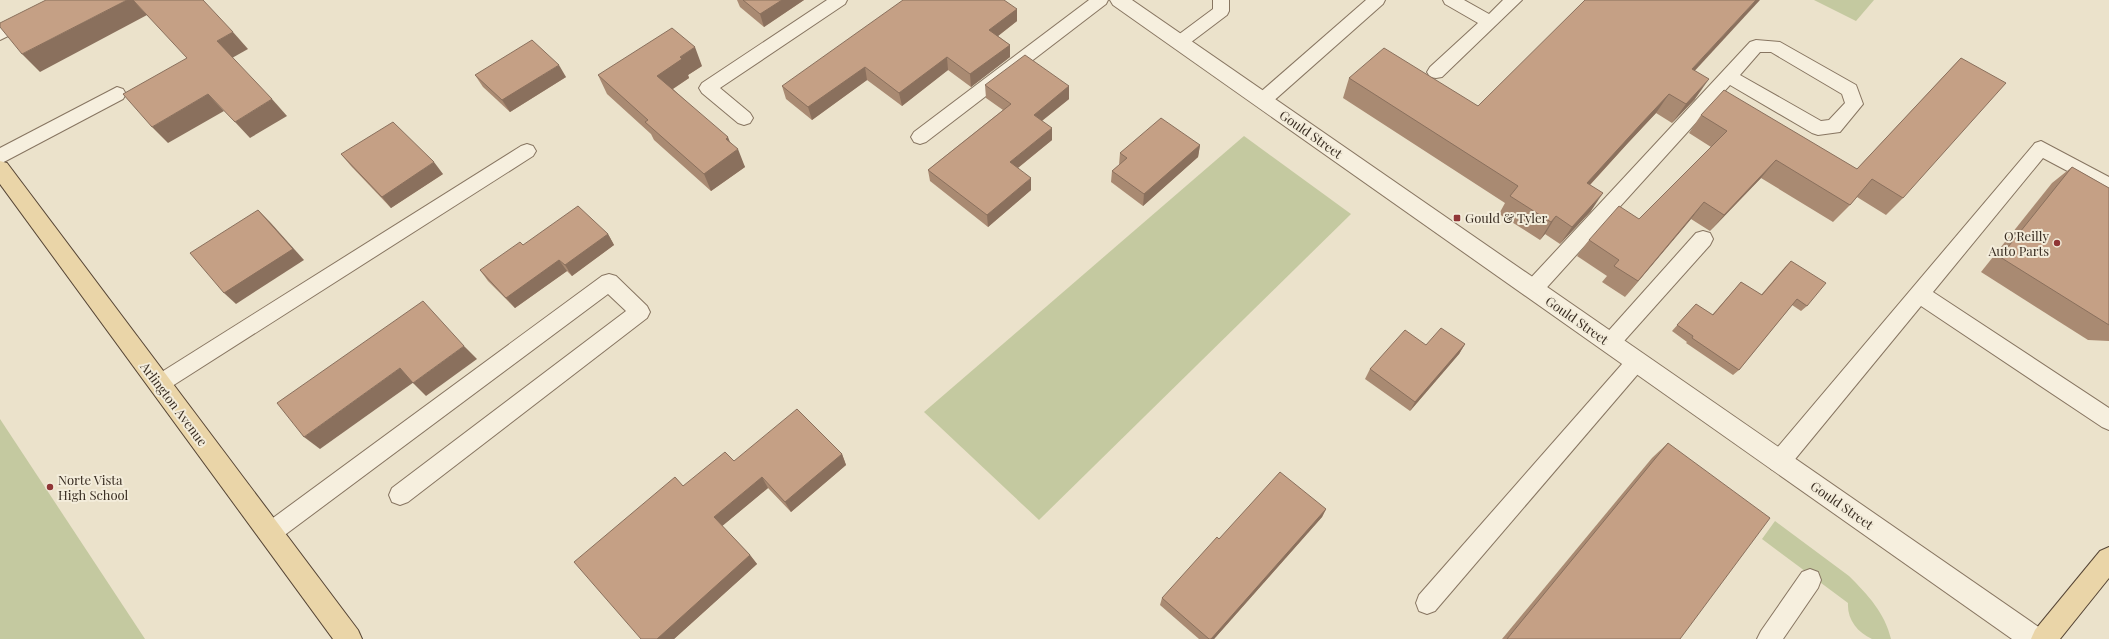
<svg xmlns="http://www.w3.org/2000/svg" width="2109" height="639" font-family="'Playfair Display',serif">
<rect width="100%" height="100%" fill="#ebe2cb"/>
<g fill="#c4c9a0">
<path d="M1814 0H1874L1856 21Z"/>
<path d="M1244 136 1351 214 1039 520 924 412Z"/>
<path d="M0 419 145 639H0Z"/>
<path d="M1775 521 1849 576C1868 595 1885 613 1891 639 1886 639 1877 639 1872 639 1857 632 1847 619 1848 603L1762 539Z"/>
</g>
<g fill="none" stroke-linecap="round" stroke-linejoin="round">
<defs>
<g id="service">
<path d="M53 0H75L73 4 0 40V27Z"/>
<path d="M827 0H847L845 4 720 88 750 113 753 118 750 123 744 125 738 123 702 93 699 88 702 83Z"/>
<path d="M1089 0H1108L1106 4 926 142 920 144 914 142 911 137 914 132Z"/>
<path d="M1213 0H1229V11L1227 15 1186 46 1180 48 1174 46 1171 42 1174 38 1213 9Z"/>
<path d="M1366 0H1385L1383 4 1269 105 1263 107 1257 105 1254 100 1257 95Z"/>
<path d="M1443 0H1464L1489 14 1503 0H1522L1442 77 1436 78 1430 77 1427 72 1430 67 1478 23 1445 4Z"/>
<path d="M1756 40 1780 42 1856 85 1863 104 1840 132 1818 135 1812 133 1730 85 1540 295 1533 297 1526 295 1523 289 1526 283 1750 42ZM1760 52H1771L1842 94 1845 103 1829 120 1821 121 1740 75Z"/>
<path d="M117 87 123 89 126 94 123 99 0 164V148Z"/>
<path d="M2041 141 2109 177V193L2043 158 1933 292 2109 408V430L2102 427 1921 306 1787 469 1779 472 1771 469 1768 462 1771 455 2035 143Z"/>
<path d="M527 144 533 146 536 151 533 156 166 390 159 393 152 390 149 384 152 378 521 146Z"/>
<path d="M1703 231 1710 233 1713 239 1710 245 1617 349 1610 352 1603 349 1600 343 1603 337 1696 233Z"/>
<path d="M609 274 616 276 647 306 650 312 647 318 408 502 400 505 392 502 389 495 392 488 626 311 608 294 278 540 270 544 262 540 259 533 262 526 602 276Z"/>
<path d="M1637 352 1644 355 1647 361 1644 367 1435 611 1427 614 1419 611 1416 603 1419 595 1630 355Z"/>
<path d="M1810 569 1818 572 1821 580 1818 588 1783 639H1757L1761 631 1802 572Z"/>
</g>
<path id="minor" d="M1110 0H1132L2043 630 2047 639H2012L1113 5Z"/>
<g id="primary">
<path d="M0 161 7 163 358 630 362 639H333L0 184Z"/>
<path d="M2109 547V578L2060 639H2031L2035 630 2100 551Z"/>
</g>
</defs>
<use href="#service" stroke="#877561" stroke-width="2"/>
<use href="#minor" stroke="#877561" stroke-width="2"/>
<use href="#primary" stroke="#554434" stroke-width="2"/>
<use href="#service" fill="#f6efde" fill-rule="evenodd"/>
<use href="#minor" fill="#f6efde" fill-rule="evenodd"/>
<use href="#primary" fill="#ead5a8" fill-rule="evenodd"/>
</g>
<g fill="#a98a72">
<path d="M737 0H804L764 27 740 7Z"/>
<path d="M1017 9V21L998 36 1010 45V57L971 87 948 70 902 106 867 80 812 120 786 99 782 86Z"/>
<path d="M1961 58 1903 198 1886 215 1857 197 1850 205 1833 222 1761 178 1710 231 1691 219 1625 297 1602 282 1607 276 1577 256 1589 240 1639 219 1711 147 1689 133 1701 115 1857 169Z"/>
<path d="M702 66 688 75 689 78 673 89 731 143 745 167 711 191 654 140 651 134 607 94 598 75Z"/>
<path d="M1695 71V99L1672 123 1656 113 1627 144 1590 185 1591 211 1560 244 1545 234 1540 240 1499 214 1505 203 1343 98 1349 78 1478 106Z"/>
<path d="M475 75 566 77 510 112 483 87Z"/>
<path d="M985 85 1069 86V99L1042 121 1052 140 1018 168 1031 190 988 227 930 181 928 170 1003 110 986 98Z"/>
<path d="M1200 145 1198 157 1143 206 1111 182 1112 171 1119 165 1120 153Z"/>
<path d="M341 154 443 174 391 208 351 166Z"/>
<path d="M2072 167 2109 188V341L2088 340 1981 272 2052 183Z"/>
<path d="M608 234 614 245 572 276 567 271 515 308 488 281 480 270Z"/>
<path d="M1791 261 1807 306 1801 311 1792 305 1739 370 1733 375 1686 343 1687 342 1672 331 1696 304 1712 315 1741 282 1761 295 1785 267Z"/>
<path d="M1465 344 1459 354 1410 411 1365 379 1370 369Z"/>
<path d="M1668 443 1680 639H1502L1652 458Z"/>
<path d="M842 454 846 465 791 512 768 488 722 526 750 555 757 564 674 639H641L683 486 734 461Z"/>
<path d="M1326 509 1322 517 1214 639H1199L1160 605 1162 598 1219 539Z"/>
</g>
<g fill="#8a705d">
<path d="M127 0H133L147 15 40 72 22 54Z"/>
<path d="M782 0H804L764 27 760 14Z"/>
<path d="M1756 0H1760L1678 89 1692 69Z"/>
<path d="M1017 9V21L989 43V30Z"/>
<path d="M233 32 248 49 232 58 217 41Z"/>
<path d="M1010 45V57L971 87 970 74Z"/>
<path d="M695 47 702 66 688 75 689 78 665 94 657 76 680 57Z"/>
<path d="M947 57 948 70 902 106 899 93Z"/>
<path d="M559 65 566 77 510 112 502 100Z"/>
<path d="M865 67 867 80 812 120 808 107Z"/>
<path d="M1709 79 1695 99 1672 123 1686 104Z"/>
<path d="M1069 86V99L1034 127V115Z"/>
<path d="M208 94 224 111 168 143 152 127Z"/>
<path d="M1669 94 1656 113 1627 144 1575 201 1587 183 1640 125Z"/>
<path d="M272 99 287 116 250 138 235 122Z"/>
<path d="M1052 128V140L1010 174V162Z"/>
<path d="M728 137 734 152 738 149 745 167 711 191 704 174 726 139Z"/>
<path d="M1200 145 1198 157 1143 206 1144 194Z"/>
<path d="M1776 160 1761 178 1710 231 1724 215Z"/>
<path d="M434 162 443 174 391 208 382 197Z"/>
<path d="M1031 178V190L988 227 987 215Z"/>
<path d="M1603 193 1591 211 1560 244 1572 227Z"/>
<path d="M1704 202 1691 219 1625 297 1638 281Z"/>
<path d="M258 210 270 222 304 260 236 304 224 293Z"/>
<path d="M1556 216 1545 234 1540 240 1551 222Z"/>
<path d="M608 234 614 245 572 276 565 265Z"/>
<path d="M559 260 567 271 515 308 506 298Z"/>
<path d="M1465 344 1459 354 1410 411 1415 402Z"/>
<path d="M464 346 477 359 426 396 413 383Z"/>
<path d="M400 368 414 382 320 449 304 437Z"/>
<path d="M842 454 846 465 791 512 785 502Z"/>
<path d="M762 477 768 488 721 527 714 517Z"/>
<path d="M1326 509 1322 517 1214 639H1211Z"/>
<path d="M750 555 757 564 674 639H657Z"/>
</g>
<g fill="#c5a085" stroke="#8a705d">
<path d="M46 0H127L22 54 0 27V23Z"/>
<path d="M133 0H203L233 32 217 41 272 99 235 122 208 94 152 127 123 94 187 58Z"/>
<path d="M743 0H782L760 14Z"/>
<path d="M903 0H1004L1017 9 989 30 1010 45 970 74 947 57 899 93 865 67 808 107 782 86Z"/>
<path d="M1585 0H1756L1692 69 1709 79 1686 104 1669 94 1640 125 1587 183 1603 193 1572 227 1556 216 1551 222 1510 196 1518 186 1349 78 1384 48 1478 106Z"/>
<path d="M672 28 695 47 680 57 682 59 657 76 728 137 726 139 738 149 704 174 645 122 648 120 598 75Z"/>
<path d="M532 40 559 65 502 100 475 75Z"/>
<path d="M1025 55 1069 86 1034 115 1052 128 1010 162 1031 178 987 215 928 170 1011 104 985 85Z"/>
<path d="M1961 58 2006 83 1903 198 1872 179 1850 205 1776 160 1724 215 1704 202 1638 281 1614 266 1619 260 1589 240 1619 206 1639 219 1727 131 1701 115 1724 90 1857 169Z"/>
<path d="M1161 118 1200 145 1144 194 1112 171 1127 158 1120 153Z"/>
<path d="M393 122 434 162 382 197 341 154Z"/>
<path d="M2072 167 2109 188V325L2000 257Z"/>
<path d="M578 206 608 234 565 265 559 260 506 298 480 270 520 242 523 245Z"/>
<path d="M258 210 293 249 224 293 190 253Z"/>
<path d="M1791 261 1826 283 1807 306 1797 299 1739 370 1692 338 1693 336 1677 325 1696 304 1713 315 1741 282 1762 295Z"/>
<path d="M423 301 464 346 413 383 400 368 304 437 277 403Z"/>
<path d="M1441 328 1465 344 1415 402 1370 369 1405 330 1426 345Z"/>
<path d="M797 409 842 454 785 502 762 477 714 517 750 555 657 639H641L574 562 675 477 683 486 725 452 734 461Z"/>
<path d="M1668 443 1770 518 1680 639H1507Z"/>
<path d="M1280 472 1326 509 1211 639H1209L1162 598 1217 537 1219 539Z"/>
</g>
<g fill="#903636" stroke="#f3ecda" stroke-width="1.5">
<rect x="1453" y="214" width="8" height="8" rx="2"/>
<circle cx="2057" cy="243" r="4"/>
<circle cx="50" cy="487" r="4"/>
</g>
<g text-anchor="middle" stroke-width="4" stroke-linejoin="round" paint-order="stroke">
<g font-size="13" fill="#392d22" stroke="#f3ecda">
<text transform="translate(1311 134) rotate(35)" y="5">Gould Street</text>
<text transform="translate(1577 320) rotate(35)" y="5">Gould Street</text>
<text transform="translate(174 404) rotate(53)" y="5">Arlington Avenue</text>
<text transform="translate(1842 505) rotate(35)" y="5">Gould Street</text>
</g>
<g font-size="13" fill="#392d22" stroke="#f3ecda" text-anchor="start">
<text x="1465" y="223">Gould &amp; Tyler</text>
<text x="2049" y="241" text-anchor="end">O'Reilly<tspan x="2049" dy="15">Auto Parts</tspan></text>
<text x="58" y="485">Norte Vista<tspan x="58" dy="15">High School</tspan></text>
</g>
</g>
</svg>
